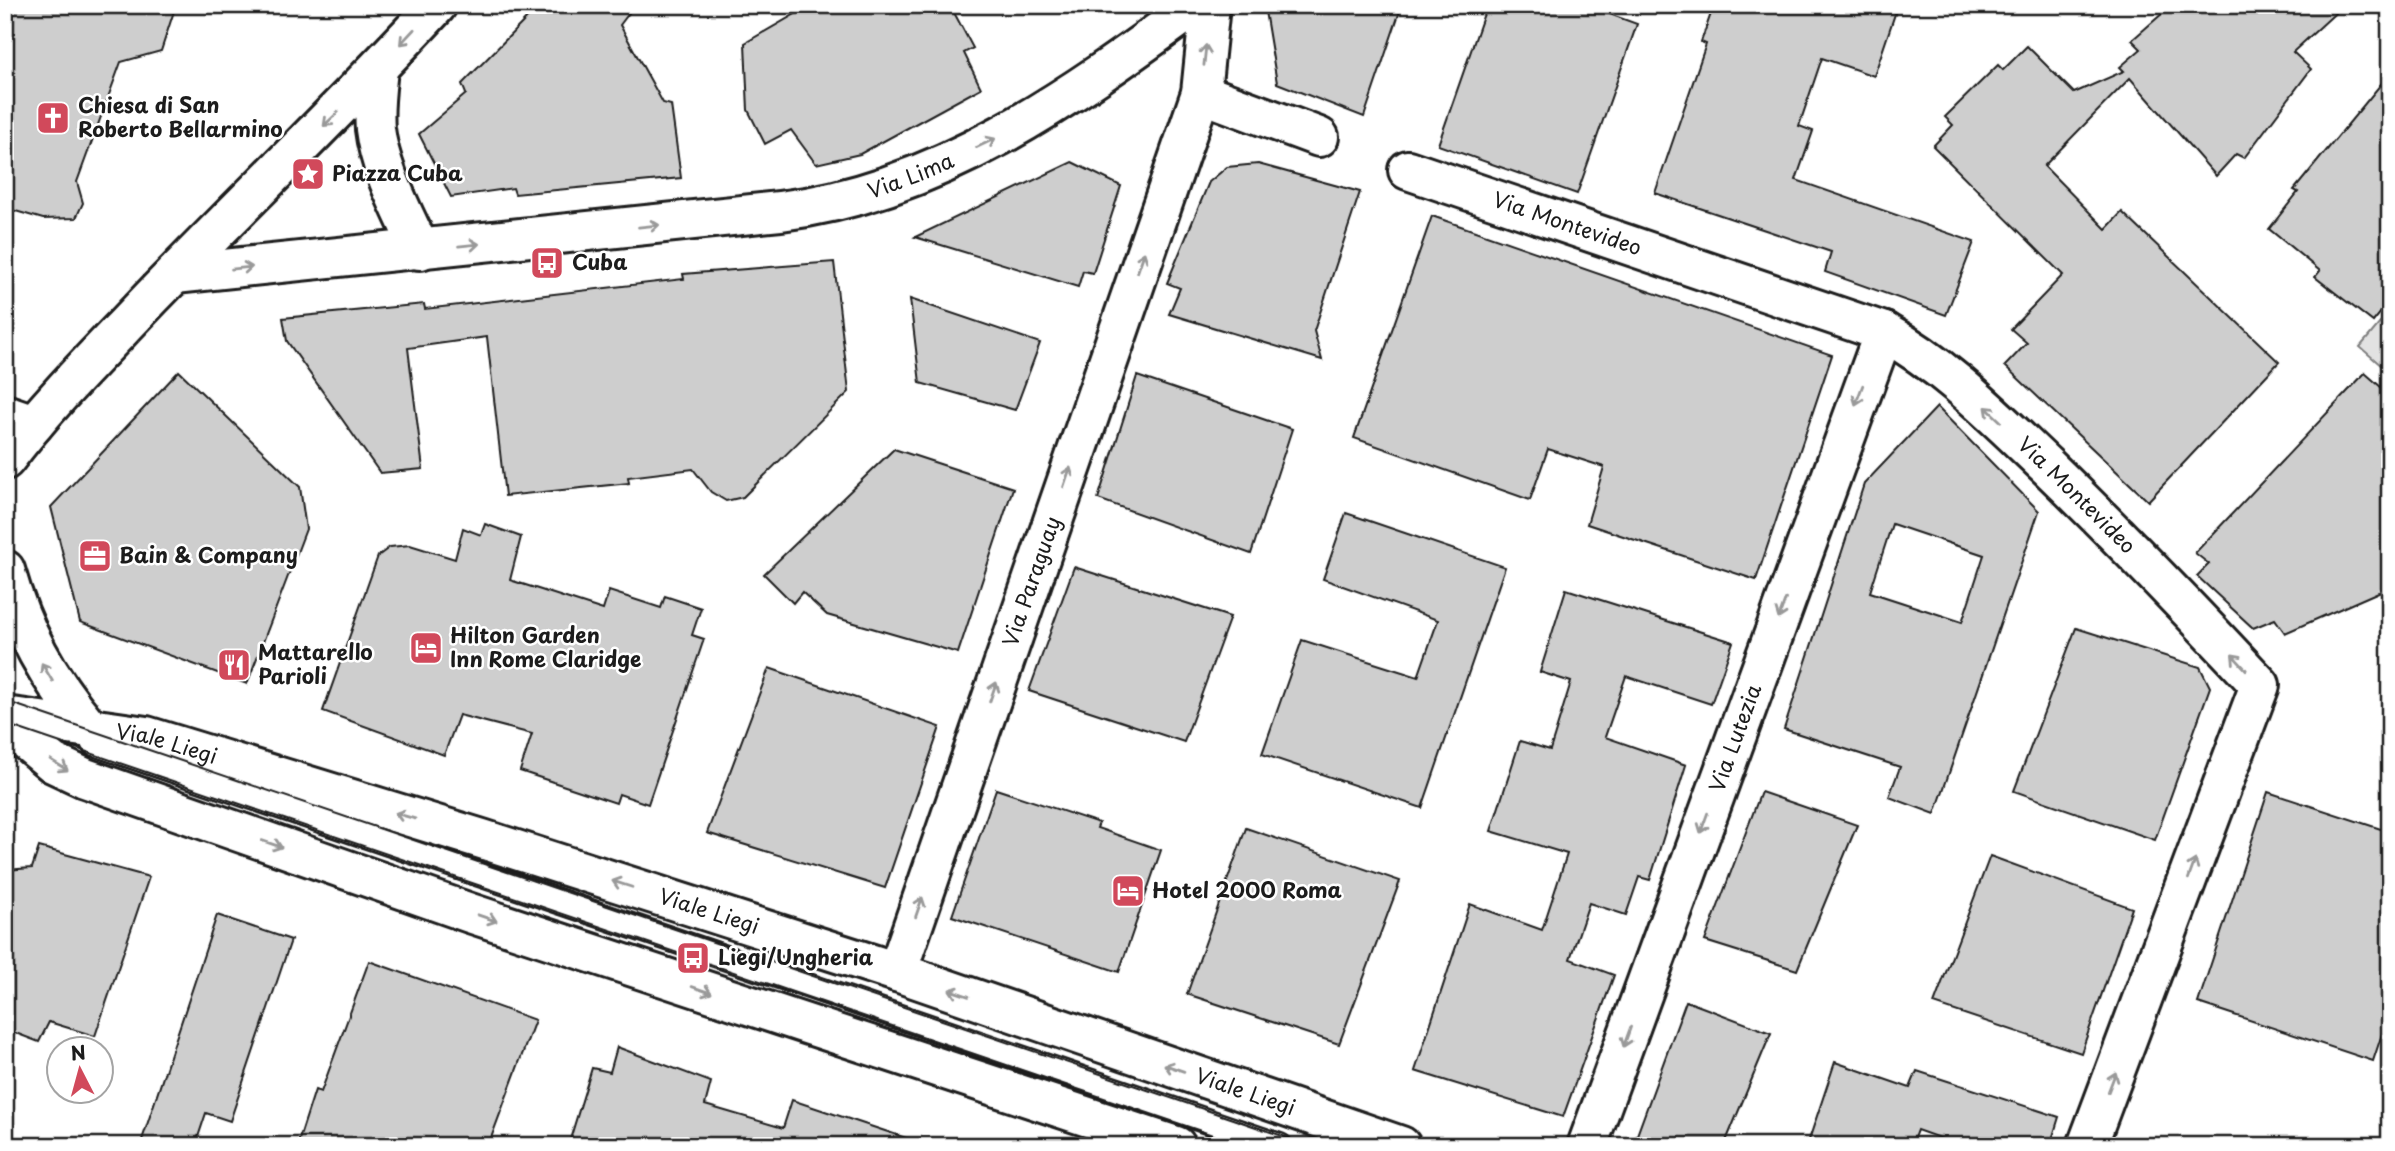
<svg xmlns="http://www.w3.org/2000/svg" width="2395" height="1151" font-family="'Playpen Sans',sans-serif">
<rect width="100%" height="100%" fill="#fff"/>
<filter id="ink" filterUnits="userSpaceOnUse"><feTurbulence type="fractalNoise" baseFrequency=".0143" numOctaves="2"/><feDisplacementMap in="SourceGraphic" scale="14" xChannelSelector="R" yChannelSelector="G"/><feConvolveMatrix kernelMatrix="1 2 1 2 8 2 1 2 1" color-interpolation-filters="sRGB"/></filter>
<g filter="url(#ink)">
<path fill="#e2e2e2" stroke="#7f7f7f" stroke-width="2" d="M2390 311V373L2360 347Z"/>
<g fill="#cecece" stroke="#1c1c1c" stroke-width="2" fill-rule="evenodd">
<path d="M5 5H176L161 51 121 62 77 182 83 203 76 218 43 219 5 208Z"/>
<path d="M540 5H635L620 25 663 103 671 105 681 178 515 194 513 188 451 197 419 134 466 94 462 84Z"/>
<path d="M811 5H950L973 48 964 53 981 88 860 154 816 164 791 130 765 144 748 110 745 43Z"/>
<path d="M1264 5H1402L1364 117 1277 83Z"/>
<path d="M1487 5H1585L1637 24 1577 194 1438 145Z"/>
<path d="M1714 5H1898L1874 76 1822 58 1799 126 1813 131 1796 180 1974 242 1946 315 1825 272 1831 252 1655 193 1706 44 1701 42Z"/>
<path d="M2172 5H2344L2293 52 2311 69 2244 158 2236 154 2216 176 2130 78 2044 166 2106 229 2122 212 2279 362 2148 501 2005 366 2027 343 2011 329 2063 275 1933 146 1953 125 1945 117 1998 65 2003 70 2027 46 2074 93 2124 71 2120 67 2141 49 2132 40Z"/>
<path d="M2390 73V301L2373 322 2315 277 2320 271 2269 229 2298 192 2294 190Z"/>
<path d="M1072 162 1121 186 1093 273 1083 271 1078 287 915 237Z"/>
<path d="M1258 164 1360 192 1314 331 1322 360 1169 314 1180 288 1167 283 1209 182 1227 167Z"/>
<path d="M1432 216 1832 355 1756 580 1587 524 1604 467 1548 449 1530 500 1354 438Z"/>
<path d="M834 262 849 392 743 497 726 501 711 492 693 469 628 477 629 483 505 496 487 337 408 348 423 469 380 473 287 341 283 318 424 304 425 309 684 279 683 274Z"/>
<path d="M910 299 1040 343 1015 410 920 383Z"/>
<path d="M179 371 300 487 306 529 247 684 80 622 51 507Z"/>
<path d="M2365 373 2390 395V587L2285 633 2275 619 2253 628 2197 576 2209 564 2195 553Z"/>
<path d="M1137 376 1292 429 1251 554 1098 499Z"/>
<path d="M1937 407 2039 511 1935 814 1889 797 1900 767 1784 729 1864 484ZM1892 524 1984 555 1962 622 1870 592Z"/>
<path d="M894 449 1013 488 958 653 827 615 802 592 793 603 764 574Z"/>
<path d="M1346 513 1505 567 1422 808 1262 754 1302 640 1418 677 1438 620 1323 579Z"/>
<path d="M485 524 521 537 510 580 603 610 609 591 661 608 665 596 701 608 692 635 704 639 648 804 619 794 616 803 520 771 532 734 459 715 444 755 323 711 378 556 390 547 410 545 455 559 463 528 481 535Z"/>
<path d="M1074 567 1230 617 1184 742 1029 691Z"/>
<path d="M1566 589 1733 642 1711 704 1626 676 1605 737 1686 765 1650 880 1639 877 1626 915 1589 903 1570 959 1614 975 1563 1117 1415 1071 1470 904 1542 930 1567 854 1491 831 1520 741 1550 750 1571 682 1540 672Z"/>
<path d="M2076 628 2200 667 2210 687 2155 840 2014 791Z"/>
<path d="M769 668 940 727 885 888 707 833Z"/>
<path d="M996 789 1099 823 1097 828 1161 850 1119 972 952 916Z"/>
<path d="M1761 792 1857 825 1797 970 1705 941Z"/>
<path d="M2268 792 2390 832V1010L2373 1061 2198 1003Z"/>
<path d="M1246 828 1400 881 1339 1044 1187 994Z"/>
<path d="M39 847 149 877 95 1036 49 1022 39 1042 5 1029V870L32 868Z"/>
<path d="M1990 856 2132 908 2081 1053 1934 1004Z"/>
<path d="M217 915 291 940 230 1121 206 1113 195 1146H140Z"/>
<path d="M369 961 535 1020 488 1146H297L315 1090 321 1092Z"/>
<path d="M1686 1001 1771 1033 1724 1146H1633Z"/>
<path d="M617 1047 711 1082 705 1105 783 1128 792 1100 909 1139 908 1146H568L592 1068 610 1072Z"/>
<path d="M1835 1062 1910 1088 1917 1071 2059 1117 2050 1146H1962L1917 1130 1911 1146H1807Z"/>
</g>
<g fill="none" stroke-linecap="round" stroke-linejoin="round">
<defs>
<path id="service" d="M93 743 1280 1146"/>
<g id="minor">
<path d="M378 69C376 88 373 109 375 129 380 171 403 211 420 250"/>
<path d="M1201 93 1319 137"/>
<path id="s1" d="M1408 170 1884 332C1947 367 1996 418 2048 467 2121 538 2191 611 2260 685L2087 1146"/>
<path d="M5 414 34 424"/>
<path id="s2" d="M897 972 1201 93 1210 5"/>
<path id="s3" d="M1587 1146 1884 332"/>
</g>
<g id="tertiary">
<path id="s4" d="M175 274 780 211C938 192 1071 97 1196 5"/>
<path d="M5 460C49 402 101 351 151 298 246 200 344 106 437 5"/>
<path d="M5 570C22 631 48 678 88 726"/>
</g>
<g id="secondary">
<path id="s5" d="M5 716 146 736 482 839 897 972 1401 1146"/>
<path d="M5 723 53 763 85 778 470 913 1176 1146"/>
</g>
</defs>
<use href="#service" stroke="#1c1c1c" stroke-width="28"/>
<use href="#minor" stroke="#1c1c1c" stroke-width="44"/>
<use href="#tertiary" stroke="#1c1c1c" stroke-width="44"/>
<use href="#secondary" stroke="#1c1c1c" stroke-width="44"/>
<use href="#service" stroke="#fff" stroke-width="23"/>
<use href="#minor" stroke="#fff" stroke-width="38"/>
<use href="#tertiary" stroke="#fff" stroke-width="38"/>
<use href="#secondary" stroke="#fff" stroke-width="38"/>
<g stroke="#1c1c1c" stroke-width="2">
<path d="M5 701 1312 1146"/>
<path d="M5 724 1245 1146"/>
</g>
</g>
<defs><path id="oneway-shaft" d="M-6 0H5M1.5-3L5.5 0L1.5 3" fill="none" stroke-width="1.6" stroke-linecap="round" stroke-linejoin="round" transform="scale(1.75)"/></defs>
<g stroke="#999">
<use href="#oneway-shaft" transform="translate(407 37) rotate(133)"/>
<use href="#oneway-shaft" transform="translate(1205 55) rotate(-84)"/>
<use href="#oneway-shaft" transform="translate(331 119) rotate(136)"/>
<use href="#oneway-shaft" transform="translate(986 143) rotate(-26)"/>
<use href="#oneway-shaft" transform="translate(649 226) rotate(-6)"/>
<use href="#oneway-shaft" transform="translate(469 245) rotate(-6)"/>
<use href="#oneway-shaft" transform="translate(1141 262) rotate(-71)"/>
<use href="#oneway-shaft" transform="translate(242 268) rotate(-6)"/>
<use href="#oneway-shaft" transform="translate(1859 395) rotate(111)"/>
<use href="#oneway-shaft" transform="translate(1993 414) rotate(-137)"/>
<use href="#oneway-shaft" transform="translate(1067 477) rotate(-71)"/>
<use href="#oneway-shaft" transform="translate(1782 609) rotate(110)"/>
<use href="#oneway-shaft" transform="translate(2239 662) rotate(-133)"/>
<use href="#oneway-shaft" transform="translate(47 672) rotate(-121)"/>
<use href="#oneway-shaft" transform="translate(993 692) rotate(-71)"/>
<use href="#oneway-shaft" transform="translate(59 765) rotate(32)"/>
<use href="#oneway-shaft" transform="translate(405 816) rotate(-164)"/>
<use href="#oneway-shaft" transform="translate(1704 823) rotate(110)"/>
<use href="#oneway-shaft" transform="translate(272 844) rotate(19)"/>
<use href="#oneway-shaft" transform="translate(2192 869) rotate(-70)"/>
<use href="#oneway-shaft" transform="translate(622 884) rotate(-162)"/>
<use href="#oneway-shaft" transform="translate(919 907) rotate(-71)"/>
<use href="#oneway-shaft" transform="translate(487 918) rotate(19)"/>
<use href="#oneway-shaft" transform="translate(702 990) rotate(19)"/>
<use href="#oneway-shaft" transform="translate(959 993) rotate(-161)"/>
<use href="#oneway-shaft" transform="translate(1627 1037) rotate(110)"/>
<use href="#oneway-shaft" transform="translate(1174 1068) rotate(-161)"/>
<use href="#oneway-shaft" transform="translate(2112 1082) rotate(-69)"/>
</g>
</g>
<defs>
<symbol id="church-square" viewBox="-11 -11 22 22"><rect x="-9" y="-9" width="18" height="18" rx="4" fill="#d1495b" stroke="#fff"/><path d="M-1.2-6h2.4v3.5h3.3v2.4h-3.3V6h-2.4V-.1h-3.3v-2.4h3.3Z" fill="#fff"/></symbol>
<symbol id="sight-square" viewBox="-11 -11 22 22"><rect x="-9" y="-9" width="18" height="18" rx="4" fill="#d1495b" stroke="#fff"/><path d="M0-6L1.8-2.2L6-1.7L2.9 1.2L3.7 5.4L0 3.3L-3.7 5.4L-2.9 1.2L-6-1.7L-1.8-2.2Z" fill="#fff"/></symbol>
<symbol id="bus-square" viewBox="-11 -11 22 22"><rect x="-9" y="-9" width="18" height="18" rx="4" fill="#d1495b" stroke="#fff"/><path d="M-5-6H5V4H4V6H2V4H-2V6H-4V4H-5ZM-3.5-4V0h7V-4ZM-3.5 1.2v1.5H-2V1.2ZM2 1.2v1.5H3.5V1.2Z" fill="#fff"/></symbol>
<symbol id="office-square" viewBox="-11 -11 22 22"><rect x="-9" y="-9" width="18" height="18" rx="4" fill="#d1495b" stroke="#fff"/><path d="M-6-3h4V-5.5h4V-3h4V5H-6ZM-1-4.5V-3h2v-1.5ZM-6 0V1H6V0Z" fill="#fff"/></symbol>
<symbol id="hotel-square" viewBox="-11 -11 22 22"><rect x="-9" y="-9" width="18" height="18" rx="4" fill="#d1495b" stroke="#fff"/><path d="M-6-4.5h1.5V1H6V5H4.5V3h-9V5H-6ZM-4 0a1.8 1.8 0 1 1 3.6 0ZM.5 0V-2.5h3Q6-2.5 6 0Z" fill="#fff"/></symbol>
<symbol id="restaurant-square" viewBox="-11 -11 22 22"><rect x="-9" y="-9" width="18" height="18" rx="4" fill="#d1495b" stroke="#fff"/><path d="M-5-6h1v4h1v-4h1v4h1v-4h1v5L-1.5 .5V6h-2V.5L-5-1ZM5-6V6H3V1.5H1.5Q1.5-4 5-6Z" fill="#fff"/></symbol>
</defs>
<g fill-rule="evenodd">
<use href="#church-square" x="34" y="99" width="38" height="38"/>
<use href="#sight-square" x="289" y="155" width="38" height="38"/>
<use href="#bus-square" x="528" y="244" width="38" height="38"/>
<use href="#office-square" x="76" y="537" width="38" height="38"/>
<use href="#hotel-square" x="407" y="629" width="38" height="38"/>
<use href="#restaurant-square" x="215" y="646" width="38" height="38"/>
<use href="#hotel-square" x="1109" y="872" width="38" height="38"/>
<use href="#bus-square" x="674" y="939" width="38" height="38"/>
</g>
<g text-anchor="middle" stroke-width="5" stroke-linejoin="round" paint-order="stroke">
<g font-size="21" font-weight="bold" fill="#1c1c1c" stroke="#fff" text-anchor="start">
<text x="78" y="113">Chiesa di San<tspan x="78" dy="24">Roberto Bellarmino</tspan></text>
<text x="332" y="181">Piazza Cuba</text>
<text x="572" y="270">Cuba</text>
<text x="119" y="563">Bain &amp; Company</text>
<text x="450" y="643">Hilton Garden<tspan x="450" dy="24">Inn Rome Claridge</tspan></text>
<text x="258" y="660">Mattarello<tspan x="258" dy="24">Parioli</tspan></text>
<text x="1152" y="898">Hotel 2000 Roma</text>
<text x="718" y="965">Liegi/Ungheria</text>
</g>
<g font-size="21" fill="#1c1c1c" stroke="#fff">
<text dy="7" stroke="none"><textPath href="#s4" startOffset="744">Via Lima</textPath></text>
<text dy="7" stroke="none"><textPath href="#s1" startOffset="168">Via Montevideo</textPath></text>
<text dy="7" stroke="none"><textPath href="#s1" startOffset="756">Via Montevideo</textPath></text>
<text dy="7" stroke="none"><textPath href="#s2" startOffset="413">Via Paraguay</textPath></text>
<text dy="7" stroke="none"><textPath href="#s3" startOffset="434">Via Lutezia</textPath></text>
<text dy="7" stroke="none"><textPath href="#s5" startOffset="164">Viale Liegi</textPath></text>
<text dy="7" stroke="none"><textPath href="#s5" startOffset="732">Viale Liegi</textPath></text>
<text dy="7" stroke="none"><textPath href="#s5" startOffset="1298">Viale Liegi</textPath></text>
</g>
</g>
<rect width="2395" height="1151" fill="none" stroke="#fff" stroke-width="28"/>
<rect x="14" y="14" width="2367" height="1123" fill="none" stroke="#1c1c1c" stroke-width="2.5" filter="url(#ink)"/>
<g transform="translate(80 1070) rotate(354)"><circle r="33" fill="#ffffff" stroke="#a4a4a4" stroke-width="2"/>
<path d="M0-5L12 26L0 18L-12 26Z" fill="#d1495b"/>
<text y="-10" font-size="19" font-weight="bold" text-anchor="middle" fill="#1c1c1c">N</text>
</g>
</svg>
